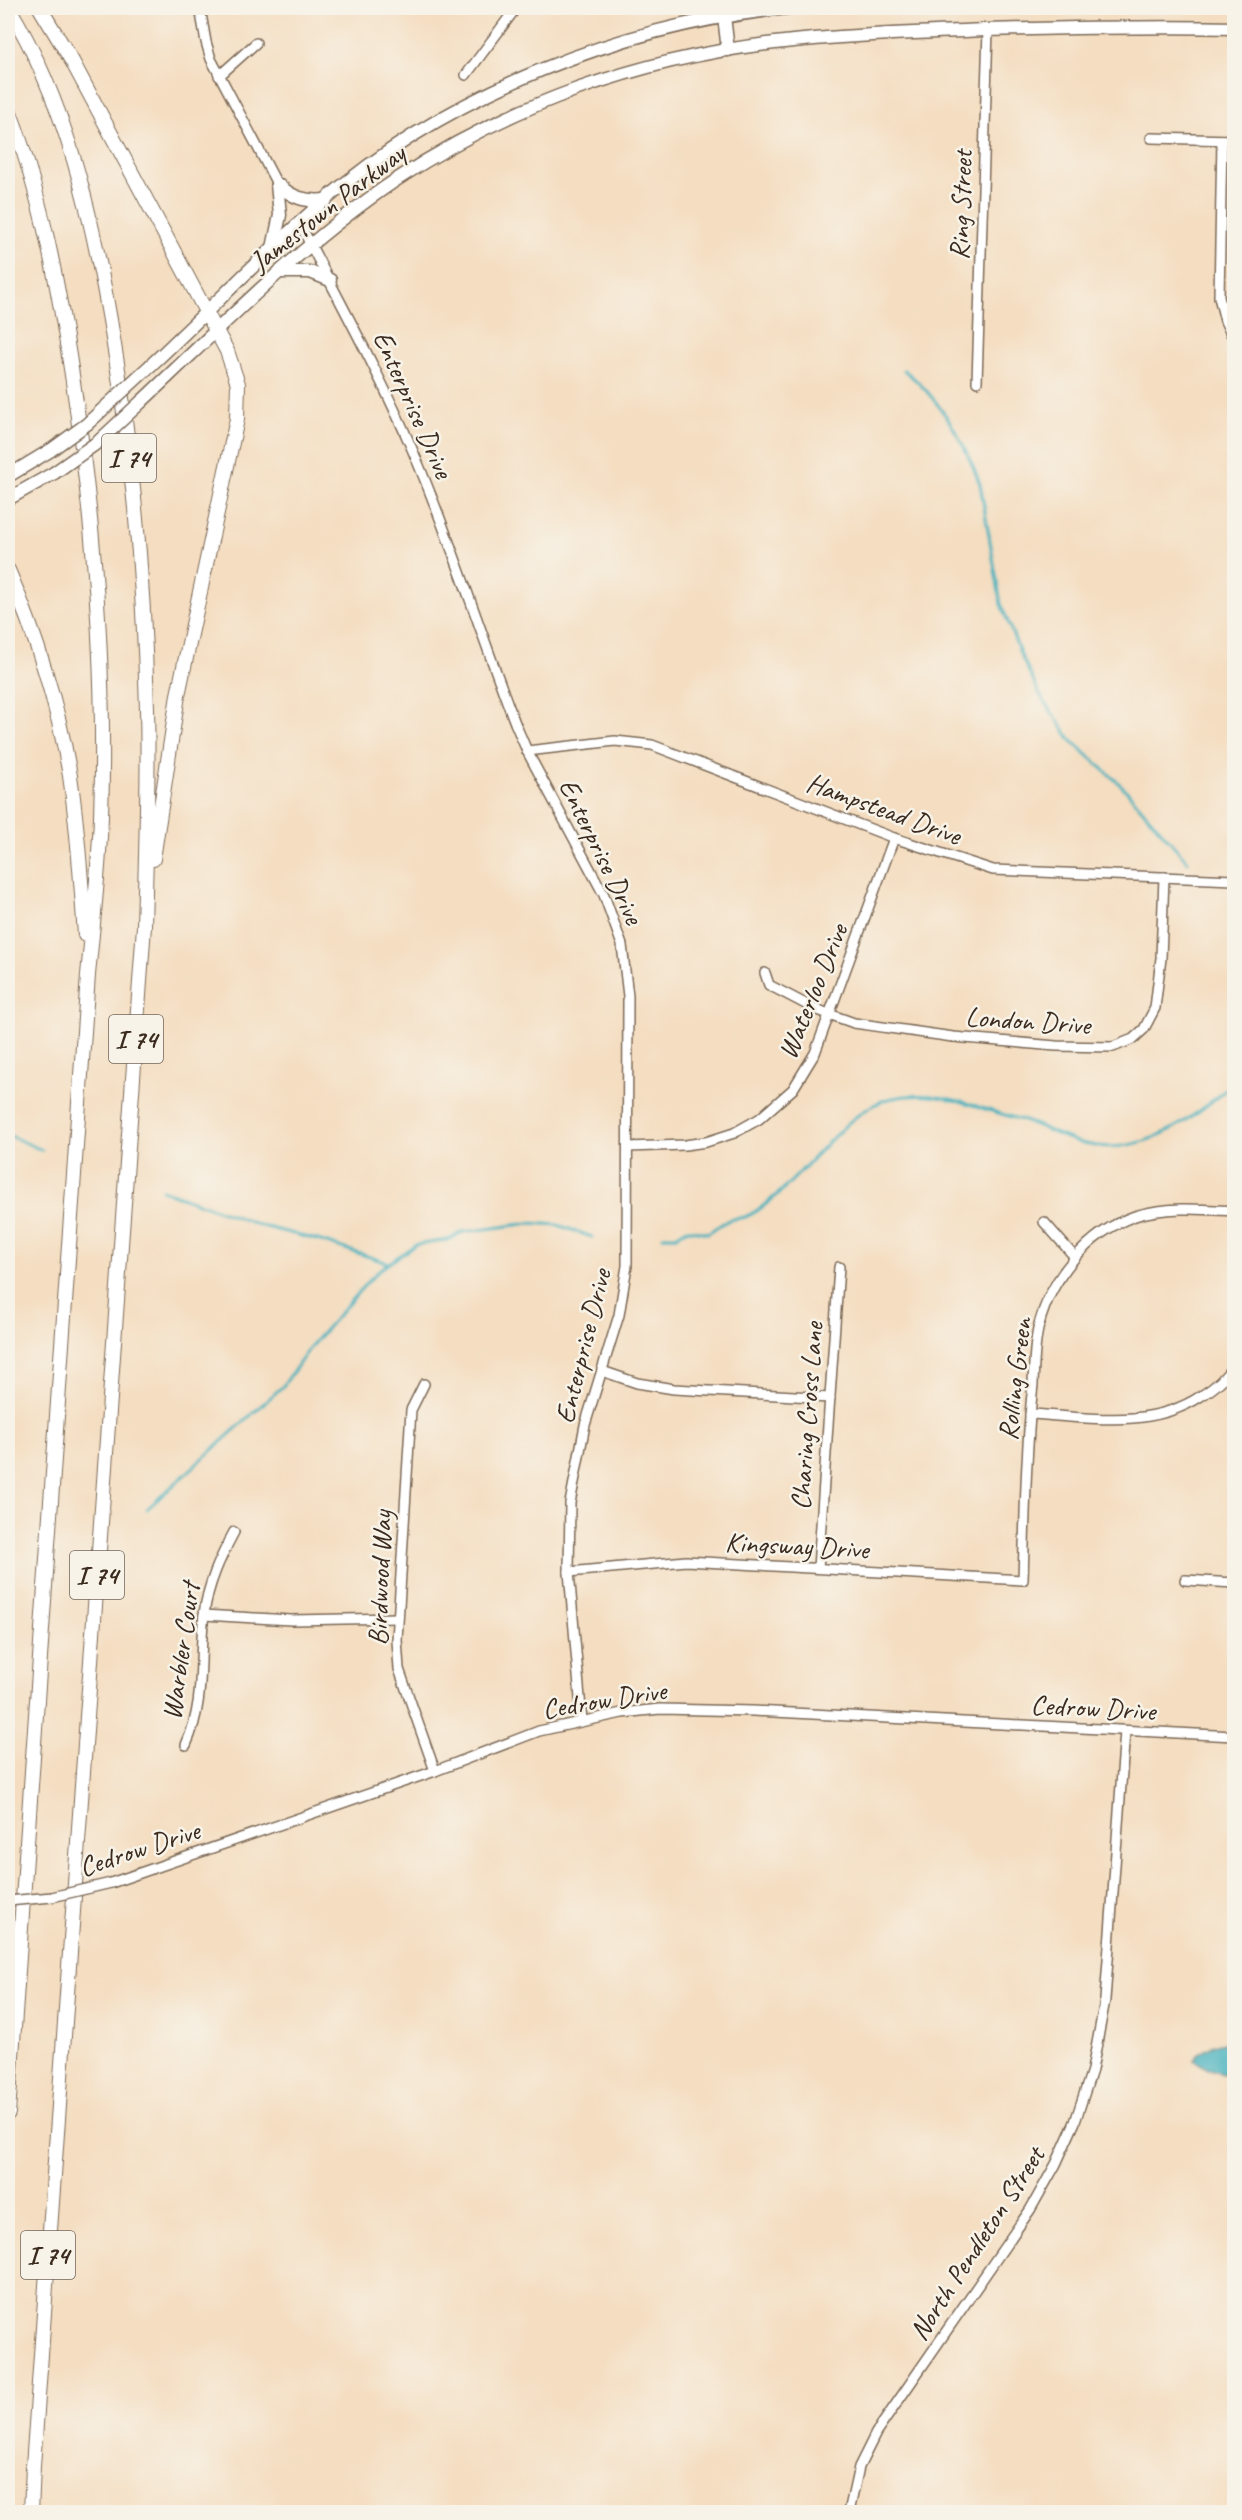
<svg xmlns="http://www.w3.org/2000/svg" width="1242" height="2520" font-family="Caveat,sans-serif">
<rect width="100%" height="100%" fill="#f7f3e8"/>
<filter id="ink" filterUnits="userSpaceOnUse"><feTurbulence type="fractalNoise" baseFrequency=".0167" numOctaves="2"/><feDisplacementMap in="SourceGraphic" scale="12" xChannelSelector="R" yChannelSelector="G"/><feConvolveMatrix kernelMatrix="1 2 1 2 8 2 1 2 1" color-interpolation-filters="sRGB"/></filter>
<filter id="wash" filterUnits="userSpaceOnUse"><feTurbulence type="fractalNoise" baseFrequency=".008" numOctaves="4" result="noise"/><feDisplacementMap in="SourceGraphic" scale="24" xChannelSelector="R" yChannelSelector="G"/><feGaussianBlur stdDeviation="1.35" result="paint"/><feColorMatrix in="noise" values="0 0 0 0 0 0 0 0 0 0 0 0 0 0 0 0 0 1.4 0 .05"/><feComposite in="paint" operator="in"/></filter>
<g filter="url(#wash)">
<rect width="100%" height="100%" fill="#f4ddc0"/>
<path fill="#42b0be" stroke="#3e6d6e" stroke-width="1.5" d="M1234 2041V2077L1210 2070 1194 2060C1203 2046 1219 2042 1234 2041Z"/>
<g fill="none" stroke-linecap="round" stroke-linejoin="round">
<g stroke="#42b0be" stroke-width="3">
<path d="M904 370C941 399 964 441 980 484L1001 604 1020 653 1040 695 1071 740 1123 787 1188 862"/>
<path d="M8 1135 42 1150"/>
<path d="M162 1190 262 1226 321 1241 388 1263"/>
<path d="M663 1236H676L687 1229 708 1233C714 1229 721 1224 727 1221 733 1218 740 1219 745 1217 755 1213 764 1206 772 1199 807 1172 849 1106 893 1098 924 1092 953 1098 982 1108 1001 1114 1020 1119 1038 1126 1054 1133 1069 1140 1085 1144 1143 1158 1195 1118 1234 1082"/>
<path d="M147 1509 283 1386 312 1345 362 1288 379 1270 415 1245 448 1240 463 1232 530 1223 558 1225 592 1237"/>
</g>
</g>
</g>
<g filter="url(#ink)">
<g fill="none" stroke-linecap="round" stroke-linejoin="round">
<defs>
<g id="minor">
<path d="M200 8 206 42 211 59 277 184"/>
<path d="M466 75 516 8"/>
<path d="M219 76 256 43"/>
<path d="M1151 138 1234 140"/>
<path d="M1222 140 1219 297 1225 321 1234 340"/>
<path d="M300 224C338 299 379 372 412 449 451 539 480 632 515 723L527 751 604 895 622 945 628 996 627 1266 619 1315 585 1425 570 1503 569 1572 582 1721"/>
<path d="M977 382 988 30"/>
<path d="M527 751 615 741 652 745 894 838 993 870 1234 880"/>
<path d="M765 973 769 985 815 1009 854 1023 953 1037 1056 1046 1113 1047 1133 1039 1144 1029 1155 1008 1161 958 1164 877"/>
<path d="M628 1147 685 1145 706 1142 734 1133 759 1119 793 1089 815 1053 894 838"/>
<path d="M1044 1222 1074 1256"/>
<path d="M602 1371 637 1383 674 1389 830 1398"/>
<path d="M424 1384 411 1410 397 1640 399 1669 435 1771"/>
<path d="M1030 1414C1088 1417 1150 1430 1201 1396 1214 1388 1227 1377 1234 1364"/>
<path d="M818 1568 839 1267"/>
<path d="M569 1572 686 1561 1023 1580C1025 1515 1026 1449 1033 1384 1034 1365 1034 1344 1039 1325 1051 1278 1088 1232 1135 1216 1167 1206 1201 1209 1234 1211"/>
<path d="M1185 1580 1234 1583"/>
<path d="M204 1615 291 1620 398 1618"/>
<path d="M186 1745C206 1700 198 1660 204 1614 208 1584 220 1558 234 1532"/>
<path d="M111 1883 435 1771 539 1731 622 1713 660 1709 753 1711 1234 1736"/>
<path d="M849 2512 859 2467 876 2433 1030 2210 1056 2164 1075 2122 1092 2070 1105 2000 1125 1731"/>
</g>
<g id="major">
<path d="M723 8 728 50"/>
<path d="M277 184C293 198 305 202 326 200"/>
<path d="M273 248 280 215 277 184"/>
<path d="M280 272H310L330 280"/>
<path d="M151 365C209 311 265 252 325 200 451 92 624 24 788 8"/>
<path d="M141 402C223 325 302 243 396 180 508 105 642 58 775 43 845 35 916 33 986 30 1069 28 1152 26 1234 28"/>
<path d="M8 476 51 450"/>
<path d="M8 499 54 473"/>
</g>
<g id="highway">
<path d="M9 8C66 103 91 212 110 320 132 449 144 579 147 709 149 781 146 854 144 926L33 2466 31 2512"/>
<path d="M40 8 72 61 227 351 238 384 237 419 178 695 153 859"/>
<path d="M8 107C41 193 58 284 72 375 94 521 106 670 101 817 99 870 93 923 88 975L8 2113"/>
<path d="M8 570C36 635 58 705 70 776 78 828 81 882 85 935"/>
</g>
</defs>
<use href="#minor" stroke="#7c6957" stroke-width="12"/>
<use href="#major" stroke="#7c6957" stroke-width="15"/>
<use href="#highway" stroke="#7c6957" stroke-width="16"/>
<use href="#minor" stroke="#fff" stroke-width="9"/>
<use href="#major" stroke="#fff" stroke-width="12"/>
<use href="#highway" stroke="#fff" stroke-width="14"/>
<defs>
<path id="minor-bridge" d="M8 1901 52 1897 111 1883"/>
<g id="major-bridge">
<path d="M51 450 87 424 151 365"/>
<path d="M54 473 98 442 141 402"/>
</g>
</defs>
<use href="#minor-bridge" stroke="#7c6957" stroke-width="12" stroke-linecap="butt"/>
<use href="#major-bridge" stroke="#7c6957" stroke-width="15" stroke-linecap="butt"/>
<use href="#minor-bridge" stroke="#fff" stroke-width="9"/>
<use href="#major-bridge" stroke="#fff" stroke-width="12"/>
</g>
</g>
<g text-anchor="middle" stroke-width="5" stroke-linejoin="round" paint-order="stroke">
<g fill="#f7f3e8" stroke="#73665b" stroke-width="1.5">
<rect x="102" y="434" width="54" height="48" rx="4.5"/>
<rect x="109" y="1015" width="54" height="48" rx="4.5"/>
<rect x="70" y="1551" width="54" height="48" rx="4.5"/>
<rect x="21" y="2231" width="54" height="48" rx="4.5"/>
</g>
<g font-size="27" font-weight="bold" fill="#3b2a1e">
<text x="129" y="467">I 74</text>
<text x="136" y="1048">I 74</text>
<text x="97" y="1584">I 74</text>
<text x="48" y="2264">I 74</text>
</g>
<g font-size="28" fill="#3b2a1e" stroke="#f7f3e8">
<text transform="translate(960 205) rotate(-88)" y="10">Ring Street</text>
<text transform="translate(327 207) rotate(-38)" y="10">Jamestown Parkway</text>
<text transform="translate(414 404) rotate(66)" y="10">Enterprise Drive</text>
<text transform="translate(884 808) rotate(20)" y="10">Hampstead Drive</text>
<text transform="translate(602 851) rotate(64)" y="10">Enterprise Drive</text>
<text transform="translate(812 991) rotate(-68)" y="10">Waterloo Drive</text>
<text transform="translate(1028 1020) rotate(4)" y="10">London Drive</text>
<text transform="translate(582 1346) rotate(-76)" y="10">Enterprise Drive</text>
<text transform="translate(1014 1379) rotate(-83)" y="10">Rolling Green</text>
<text transform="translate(806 1416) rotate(-86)" y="10">Charing Cross Lane</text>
<text transform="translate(797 1545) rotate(3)" y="10">Kingsway Drive</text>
<text transform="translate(379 1578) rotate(-88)" y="10">Birdwood Way</text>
<text transform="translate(180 1651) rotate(-82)" y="10">Warbler Court</text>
<text transform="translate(604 1699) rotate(-9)" y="10">Cedrow Drive</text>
<text transform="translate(1093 1707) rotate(3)" y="10">Cedrow Drive</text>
<text transform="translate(139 1848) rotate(-18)" y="10">Cedrow Drive</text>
<text transform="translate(976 2243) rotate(-57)" y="10">North Pendleton Street</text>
</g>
</g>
<rect width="1242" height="2520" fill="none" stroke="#f7f3e8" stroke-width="30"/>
</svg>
